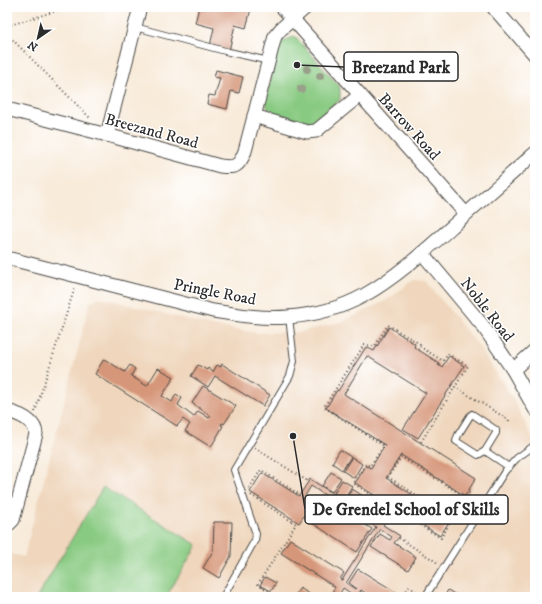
<svg xmlns="http://www.w3.org/2000/svg" width="542" height="604" font-family="'IM FELL DW Pica',serif">
<rect width="100%" height="100%" fill="#fff"/>
<filter id="ink" filterUnits="userSpaceOnUse"><feTurbulence type="fractalNoise" baseFrequency=".025" numOctaves="2"/><feDisplacementMap in="SourceGraphic" scale="8" xChannelSelector="R" yChannelSelector="G"/><feConvolveMatrix kernelMatrix="1 2 1 2 8 2 1 2 1" color-interpolation-filters="sRGB"/></filter>
<filter id="wash" filterUnits="userSpaceOnUse"><feTurbulence type="fractalNoise" baseFrequency=".012" numOctaves="4" result="noise"/><feDisplacementMap in="SourceGraphic" scale="16" xChannelSelector="R" yChannelSelector="G"/><feGaussianBlur stdDeviation="0.9" result="paint"/><feColorMatrix in="noise" values="0 0 0 0 0 0 0 0 0 0 0 0 0 0 0 0 0 1.4 0 .05"/><feComposite in="paint" operator="in"/></filter>
<g filter="url(#wash)">
<rect width="100%" height="100%" fill="#f8ebda"/>
<path fill="#efd6bc" d="M414 280 426 281 481 349 515 402 535 443V597H7V553L24 557 90 302 99 297 212 326 258 333 301 332 344 321 385 301Z"/>
<g fill="#89ca82" stroke="#5a7a56">
<path d="M295 36 340 87V100L312 123 274 113 268 109 265 101 280 43Z"/>
<path d="M103 487 197 545 166 597H37Z"/>
</g>
<g id="blocks">
<g fill="#d69679">
<path d="M199 7H244L251 9 246 28 235 25 229 51 210 46 214 28 195 23Z"/>
<path d="M216 70 243 77 239 93 231 91 227 109 207 104 209 95 215 96 220 78 214 77Z"/>
<path d="M389 327 415 344 414 347 439 363 438 365 442 367 449 356 464 366 418 438 403 429 426 393 367 356 344 394 476 478 465 496 401 455 386 478 451 519 440 536 394 507 383 525 400 536 394 543 416 557 408 570 371 547 380 534 390 540 392 537 380 529 346 583 355 589 356 588 349 583 358 569 401 595 400 597H371L361 590 357 597H350L352 594 343 588 338 597H329L335 587 281 553 290 539 344 573 340 579 342 580 376 527 353 512 351 516 372 529 357 552 309 521 323 499 346 513 348 510 311 486 303 499 312 504 299 523 250 492 262 473 299 496 310 479 379 523 390 505 355 483 366 466 371 468 385 445 326 408 337 390 338 391 366 347 374 351Z"/>
<path d="M104 359 125 372 130 365 135 369 131 376 147 386 158 368 174 377 162 396 172 402 176 394 182 398 178 405 194 417 198 411 209 418 211 416 192 403 203 386 236 406 224 424 222 423 221 425 223 426 211 447 185 431 190 424 183 419 177 426 95 374Z"/>
<path d="M222 364 270 395 263 406 215 376 208 387 191 376 198 365 207 370 208 368 213 372 217 365 221 367Z"/>
<path d="M340 450 351 457 342 470 332 463Z"/>
<path d="M352 457 362 464 354 478 343 471Z"/>
<path d="M331 472 341 478 332 492 322 486Z"/>
<path d="M342 480 352 486 344 499 334 493Z"/>
<path d="M352 489 373 502 365 514 345 501Z"/>
<path d="M214 522H232L231 556 219 578 203 568 213 551Z"/>
<path d="M265 577 276 583 271 591 260 585Z"/>
<path d="M300 588 314 597H294Z"/>
<path d="M448 590 459 597H444Z"/>
</g>
</g>
</g>
<g filter="url(#ink)">
<use href="#blocks" fill-opacity="0" stroke="#4a4845" stroke-width="1"/>
<g fill="none" stroke-linecap="round" stroke-linejoin="round">
<defs>
<g id="lane">
<path d="M135 27 229 52 269 61"/>
<path d="M472 414 496 430V433L485 451 478 455 456 441 458 435 470 416Z"/>
<path d="M485 451 509 467"/>
<path d="M223 597 255 540 256 534 234 470 290 376 294 361 289 317"/>
<path d="M425 597 505 471 517 458 535 445"/>
</g>
<g id="street">
<path d="M282 7 466 214"/>
<path d="M493 7 535 55"/>
<path d="M7 109 107 135 220 166C235 168 239 167 245 151L275 36 281 29 306 7"/>
<path d="M254 116 307 132 316 131 360 95"/>
<path d="M107 135 140 7"/>
<path d="M422 253 483 326 513 370 535 409"/>
<path d="M7 258 213 311C238 315 263 319 288 317 313 315 341 308 363 296 397 277 427 249 456 223 482 200 509 176 535 153"/>
<path d="M513 370 535 350"/>
<path d="M7 411C19 414 35 420 36 434L13 520 7 526"/>
</g>
</defs>
<use href="#lane" stroke="#4a4845" stroke-width="8"/>
<use href="#street" stroke="#4a4845" stroke-width="15"/>
<g stroke="#4a4845" stroke-width="2" stroke-dasharray="1 3" stroke-linecap="butt">
<path d="M7 26 69 7"/>
<path d="M7 34 91 119"/>
<path d="M35 412 75 287"/>
<path d="M421 442 455 387 509 420 508 423"/>
<path d="M255 448 309 482"/>
<path d="M249 488 261 470 300 495"/>
<path d="M251 495 296 524 258 584 278 597"/>
<path d="M389 506 353 483 366 464 370 466 384 446 324 407 364 345 375 346 388 325 420 344 419 346 443 361 448 354 468 366 455 387"/>
<path d="M393 508 441 538 453 518 388 477 401 457 467 498 470 494 467 492"/>
<path d="M399 538 438 563"/>
<path d="M360 592 367 597"/>
<path d="M402 597 409 587 419 593"/>
</g>
<use href="#lane" stroke="#fff" stroke-width="6"/>
<use href="#street" stroke="#fff" stroke-width="13"/>
</g>
<g fill="#99a08a">
<circle cx="307" cy="69" r="4"/>
<circle cx="320" cy="76" r="4"/>
<circle cx="301" cy="89" r="4"/>
</g>
</g>
<g text-anchor="middle" stroke-width="3" stroke-linejoin="round" paint-order="stroke">
<g font-size="16" fill="#2b2b2b" stroke="#fff">
<text transform="translate(410 126) rotate(48)" y="6">Barrow Road</text>
<text transform="translate(152 130) rotate(15)" y="6">Breezand Road</text>
<text transform="translate(215 291) rotate(11)" y="6">Pringle Road</text>
<text transform="translate(488 309) rotate(52)" y="6">Noble Road</text>
</g>
</g>
<path fill="none" stroke="#2b2b2b" stroke-width="1.5" d="M297 65L344 67M293 436L305 509"/>
<g fill="#2b2b2b" stroke="#fff" stroke-width="1.5">
<circle cx="297" cy="65" r="4"/>
<circle cx="293" cy="436" r="4"/>
</g>
<g fill="#fff" stroke="#2b2b2b" stroke-width="1.5">
<rect x="344" y="52" width="114" height="29" rx="4"/>
<rect x="305" y="495" width="203" height="29" rx="4"/>
</g>
<g font-size="17" text-anchor="middle" font-weight="bold" fill="#2b2b2b">
<text x="401" y="73">Breezand Park</text>
<text x="406" y="515">De Grendel School of Skills</text>
</g>
<rect width="542" height="604" fill="none" stroke="#fff" stroke-width="24"/>
<g transform="translate(38 38) rotate(214)" stroke="#ffffff" stroke-width="3" paint-order="stroke">
<path d="M0-3L7 15L0 10L-7 15Z" fill="#2b2b2b"/>
<text y="-6" font-size="11" font-weight="bold" text-anchor="middle" fill="#2b2b2b">N</text>
</g>
</svg>
